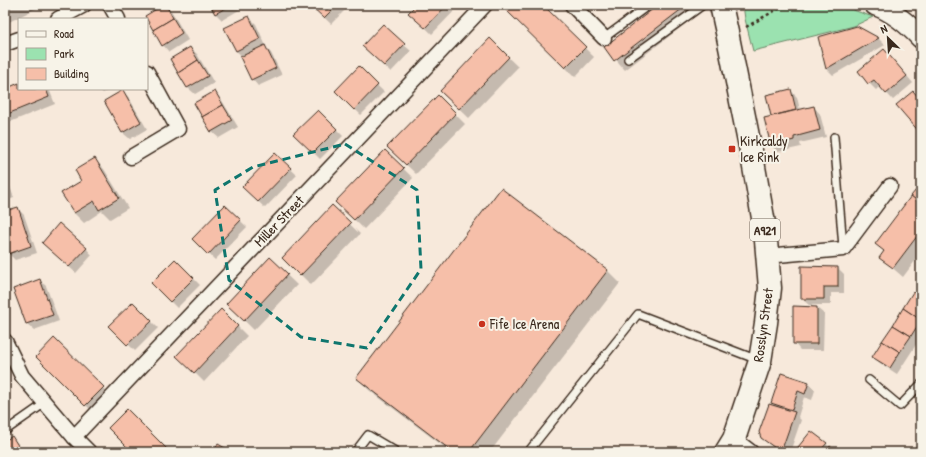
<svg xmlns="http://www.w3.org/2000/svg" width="926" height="457" font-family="'Patrick Hand',sans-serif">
<rect width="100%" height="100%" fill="#f7e9db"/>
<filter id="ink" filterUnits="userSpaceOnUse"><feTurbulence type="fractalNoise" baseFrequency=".025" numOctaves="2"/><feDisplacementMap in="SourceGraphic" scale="8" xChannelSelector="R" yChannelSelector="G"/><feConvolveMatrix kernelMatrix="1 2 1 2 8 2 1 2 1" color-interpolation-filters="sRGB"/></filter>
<g filter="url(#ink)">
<path fill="#9be2b0" stroke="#6b8667" d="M743 5H839L873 17 854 26 753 51 745 19Z"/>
<g fill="#0003">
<path d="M5 5H43L5 24Z"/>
<path d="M165 5 172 12 188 40 169 52 163 45Z"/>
<path d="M211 5H239L241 9 222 20 215 13Z"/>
<path d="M311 5H339L345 10 331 24Z"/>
<path d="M417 5H457L459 6 432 34 410 13Z"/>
<path d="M512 5H541L594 57 575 77 508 10Z"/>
<path d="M660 5H710L625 70 605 47Z"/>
<path d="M249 17 256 24 266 46 265 47 271 53 282 75 258 86 252 79 242 56 236 51Z"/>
<path d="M857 27 879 39 885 45 833 75 827 69 819 37Z"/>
<path d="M490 40 518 67 469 118 441 91Z"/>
<path d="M404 45 411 51 391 72 370 53Z"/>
<path d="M190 48 197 54 214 83 195 94 188 88 171 59Z"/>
<path d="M891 57 913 83 893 100 880 86 876 90 869 83Z"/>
<path d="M359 68 384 92 361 115 336 91Z"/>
<path d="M19 84V89H49L55 104 5 124V90Z"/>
<path d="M99 89H110L103 93Z"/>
<path d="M790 90 797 97 800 110 814 107 820 114 826 137 800 143 801 147 778 152 772 146V117L767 96Z"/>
<path d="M123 91 129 98 147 129 130 139 123 133 105 101Z"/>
<path d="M214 92 221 99 238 127 219 138 212 132 195 103Z"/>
<path d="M438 97 465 124 416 174 388 147Z"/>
<path d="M318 111 343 136 320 159 295 134Z"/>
<path d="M385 151 413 178 364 229 336 202Z"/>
<path d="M275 154 297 175 265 208 243 187Z"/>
<path d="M95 160 104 169 128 208 110 219 102 211 84 223 74 213 63 193 82 181Z"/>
<path d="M5 172 14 198 5 201Z"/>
<path d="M921 185V253L903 277 881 258 885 252 876 244Z"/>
<path d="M225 206 247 227 215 260 193 239Z"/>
<path d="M332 207 360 234 311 285 293 267Z"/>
<path d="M17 208 24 215 37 253 15 260 8 253 5 243V212Z"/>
<path d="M86 248 92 255 76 273 50 250Z"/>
<path d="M270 259 297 285 254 330 227 304Z"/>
<path d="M175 260 200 285 177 308 152 283Z"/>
<path d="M838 268 844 274V293H831V305H809L802 299Z"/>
<path d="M607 270 620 283 490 452H451L369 390 357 378Z"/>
<path d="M39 280 46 286 59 321 34 330 27 324 14 289Z"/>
<path d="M921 298V337L897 374 880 363 873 357Z"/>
<path d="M133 303 158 328 135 351 110 326Z"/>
<path d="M794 307 817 308 824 314 823 350H800L794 343Z"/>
<path d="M221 310 247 336 204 382 187 365Z"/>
<path d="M54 340 113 398 96 415 37 357Z"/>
<path d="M808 383 815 390 812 400 804 397 798 417 801 420 790 452H779L762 438 776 407 772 403Z"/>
<path d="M12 438 18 444 23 452H5V442Z"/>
<path d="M826 444 835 452H795Z"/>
</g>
<g fill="#f6bfa9" stroke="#3b2a1e">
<path d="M5 5H14L5 9Z"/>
<path d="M163 5H166L173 18 153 30 145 16Z"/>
<path d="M210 5H231L215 14Z"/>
<path d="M310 5H337L324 18Z"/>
<path d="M416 5H447L425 28 408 13Z"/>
<path d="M511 5H543L586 47 565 68 506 10Z"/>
<path d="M658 5H687L614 61 604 47Z"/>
<path d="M249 16 260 39 236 51 224 28Z"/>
<path d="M173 18 182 33 162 46 153 30Z"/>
<path d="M383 24 405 44 384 66 362 46Z"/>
<path d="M857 26 879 38 826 69 818 37Z"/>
<path d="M490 38 509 57 459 109 440 91Z"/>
<path d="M265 45 276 68 251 80 240 57Z"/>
<path d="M190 47 198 60 178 73 170 59Z"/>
<path d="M884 49 907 76 886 94 874 80 868 84 858 71Z"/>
<path d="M198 60 208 76 187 88 178 73Z"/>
<path d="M359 66 378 85 354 110 335 91Z"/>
<path d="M19 83V89H46L49 97 5 115V89Z"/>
<path d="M791 89 796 110 771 116 766 95Z"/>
<path d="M123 90 141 122 122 133 104 101Z"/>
<path d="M215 91 223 105 202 117 194 103Z"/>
<path d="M913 91 921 100V134L896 105Z"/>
<path d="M438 95 456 113 406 165 387 147Z"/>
<path d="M223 105 232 120 211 132 202 117Z"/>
<path d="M814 106 820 130 794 137V140L771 146 764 118Z"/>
<path d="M318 110 337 129 313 153 293 134Z"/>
<path d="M385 150 404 168 354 220 335 202Z"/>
<path d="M275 153 291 168 258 202 242 187Z"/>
<path d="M95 158 119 198 99 210 94 201 74 213 61 193 81 181 75 170Z"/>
<path d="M921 184V204L911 196Z"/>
<path d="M501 188 608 270 469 452H453L356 378Z"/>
<path d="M911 196 921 204V231L893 268 879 258 884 251 875 244Z"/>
<path d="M225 205 241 220 208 255 192 239Z"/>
<path d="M332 205 351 223 300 276 282 258Z"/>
<path d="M18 207 31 246 8 254 5 246V211Z"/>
<path d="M59 223 87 248 69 267 42 243Z"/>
<path d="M270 257 288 274 244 321 226 304Z"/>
<path d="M175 259 194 278 170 302 151 283Z"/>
<path d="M801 266 838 267V287H824V299H801Z"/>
<path d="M40 279 53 315 26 324 13 289Z"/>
<path d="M913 292 921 297V320L903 308Z"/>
<path d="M133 302 152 321 127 345 108 326Z"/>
<path d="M793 306 817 307V344H793Z"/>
<path d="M903 308 921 320 911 336 893 325Z"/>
<path d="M221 309 238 326 194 373 176 356Z"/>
<path d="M893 325 911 336 900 352 882 341Z"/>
<path d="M54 338 104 387 85 406 36 357Z"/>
<path d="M882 341 900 352 890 368 872 357Z"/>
<path d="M781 373 809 382 805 394 798 391 792 410 771 403Z"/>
<path d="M769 404 795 412 781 452 761 438 759 432Z"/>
<path d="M921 406V418L916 414Z"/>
<path d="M127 409 170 452H132L108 428Z"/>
<path d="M811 431 827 443 819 452H794Z"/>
<path d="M12 436 22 452H5V441Z"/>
<path d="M218 444 232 452H213Z"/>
<path d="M830 446 837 452H825Z"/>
</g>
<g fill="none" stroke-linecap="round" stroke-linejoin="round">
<defs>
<g id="service">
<path d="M604 38 649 5"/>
<path d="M628 59 703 5"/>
<path d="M834 137 843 247"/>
<path d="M869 380 900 406 921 384"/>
<path d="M5 431 45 403"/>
<path d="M355 452 368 435 397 452"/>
<path d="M528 452 638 314 758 360"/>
</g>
<g id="minor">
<path d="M110 5 118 19"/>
<path d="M572 5 604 38"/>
<path d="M58 19 84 5"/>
<path d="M5 44 19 39"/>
<path d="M131 157 178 129 147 72"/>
<path d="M767 256 843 249 890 186"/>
<path d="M5 341 22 376 74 437 89 452"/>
<path d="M74 437 485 5"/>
<path d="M734 439 751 452"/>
</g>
<path id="secondary" d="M875 5C892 11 909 25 921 38"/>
<path id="primary" d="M721 5 728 37 752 156 765 229 770 288 766 323 760 361 734 439 726 452"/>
</defs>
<use href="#service" stroke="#3b2a1e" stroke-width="10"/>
<use href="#minor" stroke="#3b2a1e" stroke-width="17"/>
<use href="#secondary" stroke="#3b2a1e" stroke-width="23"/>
<use href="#primary" stroke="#3b2a1e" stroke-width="25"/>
<path stroke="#3b2a1e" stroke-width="2.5" stroke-dasharray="3 3" stroke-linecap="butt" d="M746 27 785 5"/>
<use href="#service" stroke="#f7f3e8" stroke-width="7"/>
<use href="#minor" stroke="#f7f3e8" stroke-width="14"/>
<use href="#secondary" stroke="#f7f3e8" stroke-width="20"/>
<use href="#primary" stroke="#f7f3e8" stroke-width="22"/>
</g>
</g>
<path fill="none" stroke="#0f766e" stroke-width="3" stroke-dasharray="8 5" stroke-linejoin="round" d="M345 144 417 190 421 269 367 348 301 337 229 280 215 190 253 167Z"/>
<g fill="#c8321e" stroke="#f7f3e8" stroke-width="1.5">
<rect x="728" y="145" width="8" height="8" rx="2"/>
<circle cx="482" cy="324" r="4"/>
</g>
<g text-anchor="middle" stroke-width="4" stroke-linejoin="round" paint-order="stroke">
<rect fill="#f7f3e8" stroke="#73665b" stroke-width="1" x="750" y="219" width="30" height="22" rx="3"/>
<g font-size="13" font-weight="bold" fill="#3b2a1e">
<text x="765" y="235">A921</text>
</g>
<g font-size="14" fill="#3b2a1e" stroke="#f7f3e8" text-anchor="start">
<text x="740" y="146">Kirkcaldy<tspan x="740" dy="16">Ice Rink</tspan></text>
<text x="490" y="329">Fife Ice Arena</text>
</g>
<g font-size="14" fill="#3b2a1e" stroke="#f7f3e8">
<text transform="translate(279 221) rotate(-46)" y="5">Miller Street</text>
<text transform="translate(763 325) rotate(-82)" y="5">Rosslyn Street</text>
</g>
</g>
<rect width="926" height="457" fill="none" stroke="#f7f3e8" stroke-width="20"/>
<rect x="10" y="10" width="906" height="437" fill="none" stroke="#3b2a1e" stroke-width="1.5" filter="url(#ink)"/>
<rect x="18" y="18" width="130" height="72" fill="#f7f3e8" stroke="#aca397"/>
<rect x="26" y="31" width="20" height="6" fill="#f7f3e8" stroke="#aca397"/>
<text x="54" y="38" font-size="12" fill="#3b2a1e">Road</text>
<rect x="26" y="48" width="20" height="12" fill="#9be2b0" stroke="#aca397"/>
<text x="54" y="58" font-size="12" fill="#3b2a1e">Park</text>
<rect x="26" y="68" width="20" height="12" fill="#f6bfa9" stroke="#aca397"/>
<text x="54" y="78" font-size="12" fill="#3b2a1e">Building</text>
<g transform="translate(888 38) rotate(335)" stroke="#f7f3e8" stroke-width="3" paint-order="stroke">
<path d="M0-3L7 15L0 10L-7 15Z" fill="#3b2a1e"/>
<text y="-6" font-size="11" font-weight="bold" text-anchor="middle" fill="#3b2a1e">N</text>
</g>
</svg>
